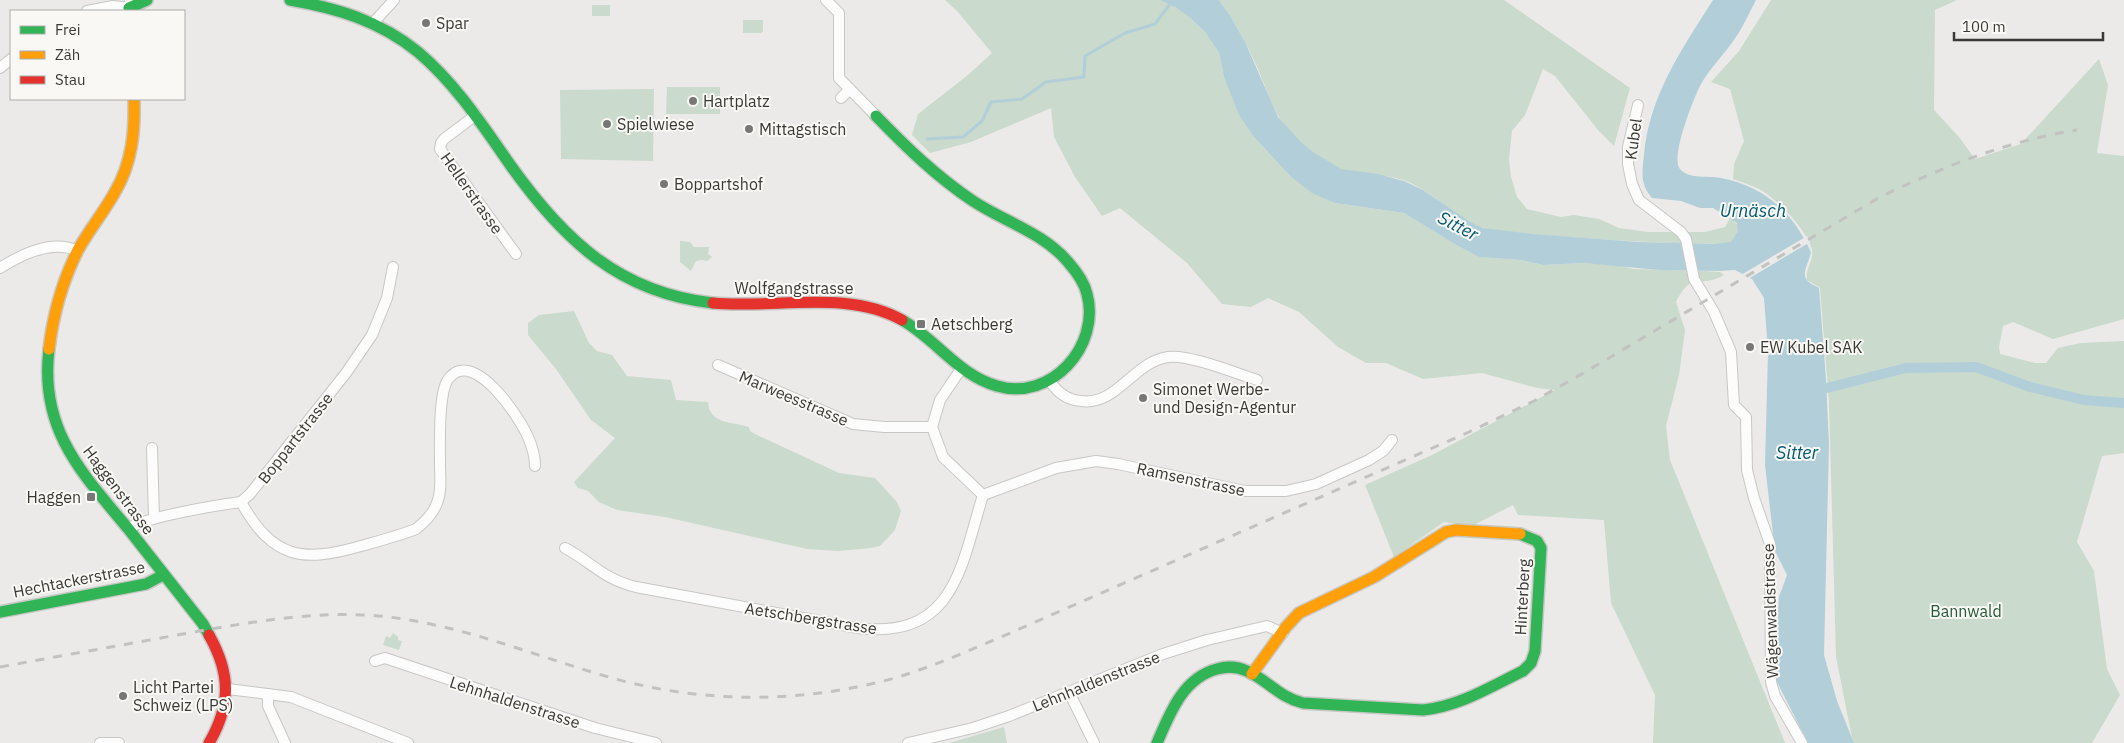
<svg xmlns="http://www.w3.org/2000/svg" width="2124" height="743" font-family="'IBM Plex Sans',sans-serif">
<rect width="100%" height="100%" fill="#ebeae8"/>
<g fill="#cadacc">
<path d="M945 0H1182L1175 7 1189 17 1205 32 1219 53 1224 77 1254 137 1290 176 1335 203 1404 213 1456 245 1479 257 1520 260 1543 265 1584 263 1616 265 1634 269 1704 271 1720 272 1724 275C1698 290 1694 268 1676 302L1685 330 1679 375 1666 426 1670 460 1785 743H1653L1655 695 1611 603 1604 520 1518 515 1513 505 1472 526 1444 522 1394 557 1365 485 1432 455 1555 390 1537 388 1482 373 1423 379 1386 363H1366L1338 347 1299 312 1268 298 1251 307 1222 304 1187 263 1120 208 1102 216 1075 177 1054 137 1051 108 971 142 930 153 912 135 918 114 968 75 992 53 957 11Z"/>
<path d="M1219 0H1504L1630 88 1614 146 1598 130 1555 76 1543 69 1525 115 1512 131 1509 159 1511 177 1517 197 1527 209 1561 217 1574 215 1599 219 1619 228 1648 232H1705L1725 227 1730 218 1738 225C1739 234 1735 242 1726 244 1674 244 1622 241 1571 237 1542 235 1511 235 1484 228 1457 221 1433 190 1403 180 1383 174 1362 175 1343 170 1325 165 1301 143 1288 130 1273 112 1267 90 1258 69 1247 45 1235 21 1219 0Z"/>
<path d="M1771 0H1957L1935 10 1934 110 1959 137 1975 159 2021 144 2099 59 2108 85 2097 153 2124 156V319L2053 339 2013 322 2003 326 1999 347 2000 354 2035 363H2046L2058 348 2081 343 2124 341V453L2102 456 2077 542 2094 571 2107 669 2120 695 2092 743H1853L1836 657 1829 402 1820 288 1807 280C1805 269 1814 261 1812 250 1809 232 1775 197 1759 189 1751 185 1742 182 1733 179L1734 164 1744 141 1730 89 1711 82 1739 51Z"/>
<rect x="592" y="5" width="18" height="11"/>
<path d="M743 20H763V31L761 33H743Z"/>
<path d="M667 87H720V114H666Z"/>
<path d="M654 89 653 161 561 159 560 90Z"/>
<path d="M680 241 690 242 694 247H709L708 254 712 257 707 261 702 260 696 261 691 271 680 262Z"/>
<path d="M574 311 589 343 597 351 612 355 627 376 671 380 676 400 708 402C710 425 731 421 749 427L750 431 757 435 839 473 875 478 897 502 901 511 895 530 880 546 871 548 838 551 807 549 665 517 617 510 599 502 588 491 578 488 574 482 615 438 591 420 556 369 528 335V323L539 315Z"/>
<path d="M393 633 398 637V640L402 641 399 650 383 645 386 636 390 638Z"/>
<path d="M1004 727 1007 743H949Z"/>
</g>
<path fill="#b2cfd9" d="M1160 0H1219L1231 17 1245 42 1278 117 1301 142 1313 152 1341 169 1378 174 1404 181 1423 190 1470 222 1483 228 1532 234 1639 242 1714 244 1731 242 1738 231 1737 223 1713 208H1700L1681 201 1652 198C1640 184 1642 173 1644 155 1649 96 1682 49 1713 0H1756C1750 11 1745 23 1738 34 1727 52 1710 67 1700 86 1693 100 1670 158 1680 169 1690 180 1708 175 1721 178 1765 187 1792 211 1811 252 1807 270 1796 278 1819 288L1826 379 1829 444 1824 655 1837 701 1854 743H1808L1777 682 1775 665 1779 597 1787 575 1775 551 1765 465 1768 351 1764 298 1752 279 1735 270 1720 271 1659 270 1584 263 1543 265 1520 260 1479 257 1456 245 1404 213 1335 203 1312 193 1290 176 1254 137 1239 115 1224 77 1219 53 1205 32 1189 17 1175 7Z"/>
<path fill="#ebeae8" d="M1807 236 1810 242 1748 279 1741 275Z"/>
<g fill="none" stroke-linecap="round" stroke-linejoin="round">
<path stroke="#b2cfd9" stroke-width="3" d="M927 139 963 137 982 121 991 102 1022 99 1046 82 1084 77 1085 56 1125 33 1155 24 1173 0"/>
<path stroke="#b2cfd9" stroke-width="10" d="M1813 387 1827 388 1906 368 1976 367 2030 387 2084 400 2124 403"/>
<defs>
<g id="street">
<path d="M826 0 839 13V78L876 116"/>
<path d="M87 11 113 6 129 8 130 0"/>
<path d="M374 22 394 0"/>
<path d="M0 68 11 59"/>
<path d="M841 98 850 89"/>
<path d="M1638 105 1628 147V164L1632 184 1639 200 1681 232 1686 239 1694 279 1714 312 1731 352 1734 405 1746 417 1747 470 1754 498 1770 544 1771 682 1775 696 1802 743"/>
<path d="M476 115 444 139 441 143 440 149 516 254"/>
<path d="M0 268C22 254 52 239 78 251"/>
<path d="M718 365 853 424 884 427H932"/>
<path d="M1050 381C1057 392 1067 400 1081 401 1117 406 1133 362 1168 357 1189 354 1235 373 1257 380"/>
<path d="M152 448 154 518"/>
<path d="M983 495 1056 468 1096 461 1118 464 1245 491H1286L1316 484 1369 460 1383 451 1392 440"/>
<path d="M241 502C273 559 302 563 361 546 379 541 398 536 416 529 425 522 433 514 437 503 442 491 440 477 440 465 440 444 439 421 442 400 443 392 445 381 451 376 476 351 520 418 528 437 532 446 535 456 535 466"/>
<path d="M128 529C144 517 218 505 241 502L250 494 346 373 372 335 387 298 393 267"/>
<path d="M565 548C593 563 603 579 636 587L858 628C954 640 961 567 983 495L943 457 932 427 940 400 961 369"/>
<path d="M375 661 385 658 595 728 656 743"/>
<path d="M228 689 291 697 408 743"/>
<path d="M1069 692 1094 743"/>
<path d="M268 694V706L285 743"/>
<path d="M100 743H119"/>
<path d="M908 743 973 728 1009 716 1163 654 1207 640 1267 626 1283 633"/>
</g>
<g id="fast">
<path d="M290 0C337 8 380 21 418 52 456 84 483 126 511 166 563 239 619 293 713 303"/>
<path d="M130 11 129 8 147 0"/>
<path d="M876 116C906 147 937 177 973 201 1003 221 1044 233 1068 262 1076 271 1084 281 1087 294 1101 346 1051 402 997 386 958 375 936 339 902 320"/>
<path d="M49 349C39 431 83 474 130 531 154 562 179 593 203 624L209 635"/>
<path d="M0 612 146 584 163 575"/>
<path d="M1157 743C1170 713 1183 678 1217 669 1227 666 1238 667 1247 671 1269 681 1277 696 1303 703L1423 710C1460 706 1490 687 1523 671L1531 663 1535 651 1541 548 1537 541 1520 534"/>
</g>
<g id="slow">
<path d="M49 349C53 315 62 282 78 250 89 230 104 212 115 192 132 163 135 132 134 99"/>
<path d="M1252 674 1286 627 1299 613 1374 577 1446 532 1456 530 1520 534"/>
</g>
<g id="jam">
<path d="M713 303C774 309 847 289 902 320"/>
<path d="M209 743C231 705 231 674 209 635"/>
</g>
</defs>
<use href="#street" stroke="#c7c7c5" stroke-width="12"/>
<use href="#fast" stroke="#c7c7c5" stroke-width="14"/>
<use href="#slow" stroke="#c7c7c5" stroke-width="14"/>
<use href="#jam" stroke="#c7c7c5" stroke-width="14"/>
<use href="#street" stroke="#fcfcfc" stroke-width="10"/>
<use href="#fast" stroke="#30b455" stroke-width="11"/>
<use href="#slow" stroke="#ff9f0a" stroke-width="11"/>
<use href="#jam" stroke="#e5322d" stroke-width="11"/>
<path stroke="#c2c2c1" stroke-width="3" stroke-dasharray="9 9" stroke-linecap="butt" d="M0 667C59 656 118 646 177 635 240 624 303 612 366 615 450 620 526 653 605 676 701 704 799 704 895 678 931 667 966 652 1001 637L1469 432 1534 401 1587 371 1880 197C1943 167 2007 141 2077 130"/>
</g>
<g fill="#777775" stroke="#f9f8f4" stroke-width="2">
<circle cx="426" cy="23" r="5"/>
<circle cx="693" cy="101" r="5"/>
<circle cx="607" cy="124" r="5"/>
<circle cx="749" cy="129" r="5"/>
<circle cx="664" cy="184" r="5"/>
<rect x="916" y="319" width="10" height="10" rx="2.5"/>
<circle cx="1750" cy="347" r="5"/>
<circle cx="1143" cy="398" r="5"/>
<rect x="86" y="492" width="10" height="10" rx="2.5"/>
<circle cx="123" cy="696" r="5"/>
</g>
<g text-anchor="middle" stroke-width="4" stroke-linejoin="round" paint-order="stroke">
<g font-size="16" fill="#393937" stroke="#f9f8f4" text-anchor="start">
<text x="436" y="29">Spar</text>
<text x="703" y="107">Hartplatz</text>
<text x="617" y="130">Spielwiese</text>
<text x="759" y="135">Mittagstisch</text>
<text x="674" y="190">Boppartshof</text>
<text x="931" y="330">Aetschberg</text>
<text x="1760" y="353">EW Kubel SAK</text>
<text x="1153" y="395">Simonet Werbe-<tspan x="1153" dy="18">und Design-Agentur</tspan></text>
<text x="81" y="503" text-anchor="end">Haggen</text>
<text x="133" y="693">Licht Partei<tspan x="133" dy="18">Schweiz (LPS)</tspan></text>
</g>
<g font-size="16" fill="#393937" stroke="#f9f8f4">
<text transform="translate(1633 139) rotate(-82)" y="6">Kubel</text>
<text transform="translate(472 193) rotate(55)" y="6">Hellerstrasse</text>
<text x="794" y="294">Wolfgangstrasse</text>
<text transform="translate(794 398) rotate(23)" y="6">Marweesstrasse</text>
<text transform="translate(295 438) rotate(-52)" y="6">Boppartstrasse</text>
<text transform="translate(1191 479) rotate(12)" y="6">Ramsenstrasse</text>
<text transform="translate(119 490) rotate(53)" y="6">Haggenstrasse</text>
<text transform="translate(79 579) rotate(-11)" y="6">Hechtackerstrasse</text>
<text transform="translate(1522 597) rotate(-87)" y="6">Hinterberg</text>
<text transform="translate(1770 611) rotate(-92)" y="6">Wägenwaldstrasse</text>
<text transform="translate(811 618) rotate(9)" y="6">Aetschbergstrasse</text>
<text transform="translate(1096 681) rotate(-22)" y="6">Lehnhaldenstrasse</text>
<text transform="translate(515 702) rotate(18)" y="6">Lehnhaldenstrasse</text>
</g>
<g font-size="16" fill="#265a37" stroke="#f9f8f4">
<text x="1966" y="617">Bannwald</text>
</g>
<g font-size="18" font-style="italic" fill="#00596f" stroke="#f9f8f4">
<text x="1753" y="217">Urnäsch</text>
<text transform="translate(1458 226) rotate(27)" y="6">Sitter</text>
<text x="1797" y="459">Sitter</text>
</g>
</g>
<rect x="10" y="10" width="175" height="90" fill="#f9f8f4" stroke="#acaca8"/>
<rect x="20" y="26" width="25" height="8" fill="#30b455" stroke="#acaca8"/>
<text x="55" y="35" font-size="15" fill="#393937">Frei</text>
<rect x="20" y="51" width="25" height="8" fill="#ff9f0a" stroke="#acaca8"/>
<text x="55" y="60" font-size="15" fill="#393937">Zäh</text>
<rect x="20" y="76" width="25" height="8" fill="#e5322d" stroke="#acaca8"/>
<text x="55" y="85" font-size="15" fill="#393937">Stau</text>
<path d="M1954 32v8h149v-8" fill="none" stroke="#393937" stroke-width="2.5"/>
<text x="1962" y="32" font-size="15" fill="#393937" stroke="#f9f8f4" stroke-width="4" paint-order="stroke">100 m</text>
</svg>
